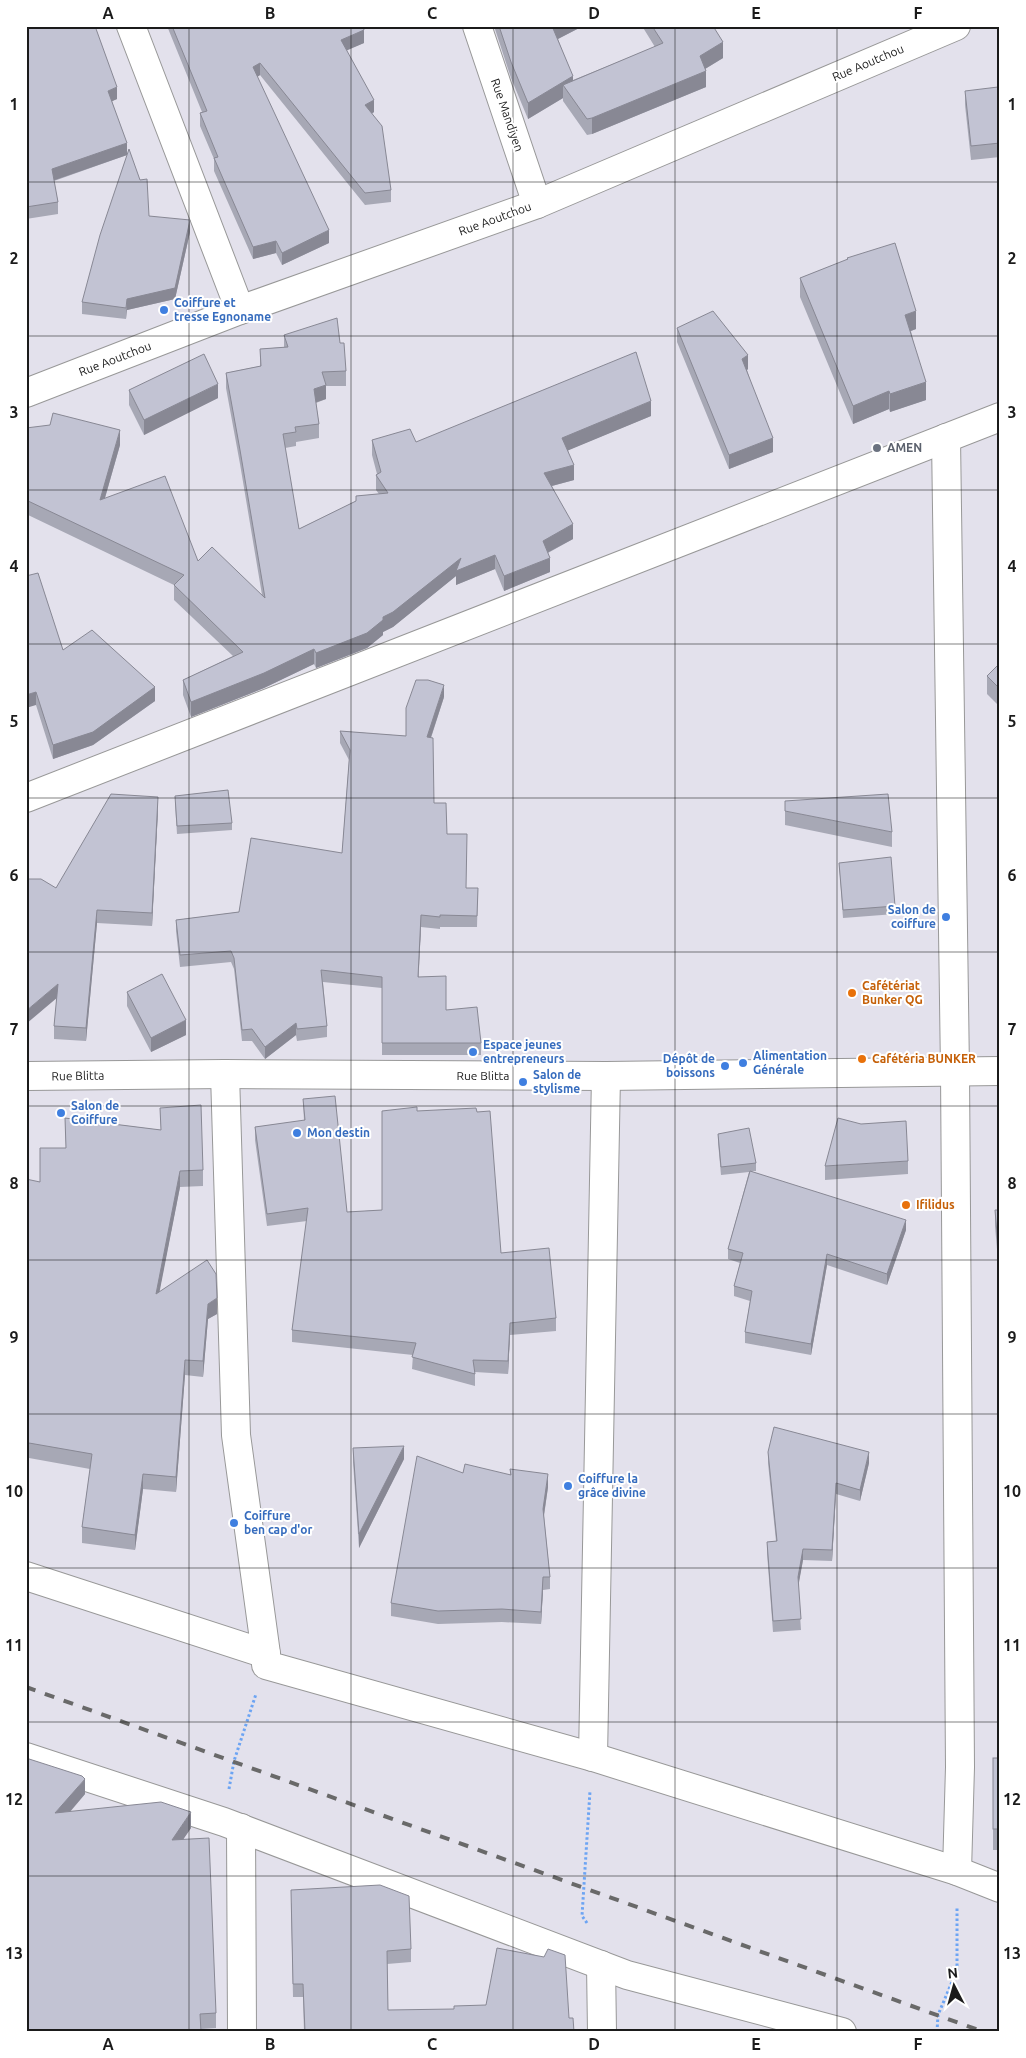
<svg xmlns="http://www.w3.org/2000/svg" width="1026" height="2058" font-family="Ubuntu,sans-serif">
<rect width="100%" height="100%" fill="#e3e1ec"/>
<g fill="none" stroke-linecap="round" stroke-linejoin="round">
<defs>
<g id="minor">
<path d="M131 26 240 310"/>
<path d="M477 26 537 204"/>
<path d="M26 393 240 310 537 204 956 26"/>
<path d="M946 438 955 1071 960 1767 957 1871"/>
<path d="M26 798 1000 417"/>
<path d="M225 1074 236 1435 266 1654"/>
<path d="M26 1076 225 1074 606 1076 1000 1071"/>
<path d="M26 1576 266 1654V1665L593 1757 957 1871 1000 1888"/>
<path d="M26 1757 224 1822 627 1975 842 2032"/>
<path d="M593 1757 606 1076"/>
<path d="M241 1828 242 2032"/>
<path d="M601 1965 602 2032"/>
</g>
</defs>
<use href="#minor" stroke="#989898" stroke-width="30"/>
<g stroke="#6ca4f3" stroke-width="3" stroke-dasharray="2.5 2.5" stroke-linecap="butt">
<path d="M229 1789 234 1761 256 1694"/>
<path d="M587 1923 582 1916 590 1791"/>
<path d="M937 2032 938 2015 957 1970V1906"/>
</g>
<use href="#minor" stroke="#fff" stroke-width="28"/>
<path stroke="#696969" stroke-width="4" stroke-dasharray="10 10" stroke-linecap="butt" d="M26 1687 984 2032"/>
</g>
<g fill="#a7a8b5">
<path d="M26 26 117 99 112 101 127 155 54 181 58 202V214L26 219Z"/>
<path d="M167 26H363L364 43 346 50 374 112 372 114 391 190V202L365 205 260 75 257 77 329 243 282 265 276 253 253 259 214 171V159L200 126V113L202 112Z"/>
<path d="M494 26H583L558 39 573 80 655 47 642 26H713L723 58 705 69 706 87 592 134 587 135 563 101V98L528 119 511 78Z"/>
<path d="M965 91 1000 100V157L971 160 965 105Z"/>
<path d="M149 216 190 232 175 299 127 310 126 319 82 314V302Z"/>
<path d="M847 258 916 329 911 331 926 400 890 412 889 409 853 424 800 297V278L847 260Z"/>
<path d="M677 328 748 369 747 370 773 452 729 469 677 342Z"/>
<path d="M284 335 340 343 346 371V386H326V399L316 403 319 424V438L296 442V446L285 448 299 529 356 501V496L379 494 376 490V475L377 474 372 455V440L416 442 651 416 568 450 574 480 552 486 573 539 548 553 550 572 504 591 495 569 456 585V576L393 627 383 632V635L367 648 316 668 314 664 264 688 191 717 183 695V680L233 656 174 600V585L26 514V428L120 445 105 498 198 561 262 595 240 464 226 388V373L260 366V349L284 347Z"/>
<path d="M129 390 218 398 144 435 129 405Z"/>
<path d="M26 576 63 650 155 701 93 745 53 759 36 705Z"/>
<path d="M1000 663V707L987 694V676Z"/>
<path d="M444 697 431 738 434 803 447 834 466 888H478L477 927H440V929L421 927 418 977 446 1010 481 1043V1055H382V988L323 982 327 1026V1037L297 1041 296 1035 265 1059 252 1041H242L234 969 231 962 180 967 176 931V920L239 912 342 853 349 760 340 743V731L406 736Z"/>
<path d="M175 803 232 823V830L177 834Z"/>
<path d="M158 810 152 926 97 923 86 1041 54 1039V1026L57 998 56 888Z"/>
<path d="M785 811 892 832V847L785 825Z"/>
<path d="M839 863 895 906V914L843 918Z"/>
<path d="M127 992 186 1035 151 1052 127 1006Z"/>
<path d="M303 1099 347 1212 382 1210 417 1111 477 1112 501 1253 556 1318V1331L510 1335 508 1374 475 1372V1386L412 1369 413 1355 292 1342V1330L307 1221 267 1226 255 1140V1127L304 1121Z"/>
<path d="M160 1108 203 1170V1186L180 1187 159 1292 217 1314 208 1319 203 1377 185 1375 176 1492 143 1489 135 1550 82 1543V1527L90 1469 29 1458 26 1469 40 1182 66 1148 65 1118 161 1130Z"/>
<path d="M718 1134 756 1163V1171H751L906 1230 887 1285 827 1265 811 1355 745 1343V1332L750 1301 734 1296V1286L740 1263 728 1259V1249L749 1172 721 1175 718 1142Z"/>
<path d="M999 1154H1000V1184L999 1169Z"/>
<path d="M908 1161V1174L825 1180V1166Z"/>
<path d="M995 1210H1000V1284L995 1226Z"/>
<path d="M353 1448 404 1459 359 1548 353 1462Z"/>
<path d="M768 1452 869 1463 860 1501 836 1494 832 1561 803 1560 798 1585 801 1630 773 1632 767 1553V1542L776 1541 768 1463Z"/>
<path d="M510 1469 548 1487 544 1516 550 1577V1589L543 1590 541 1624 502 1622 438 1624 391 1616V1603L463 1473 510 1475Z"/>
<path d="M26 1758 85 1794 70 1812 191 1828 183 1839 216 2013V2028L201 2029Z"/>
<rect x="993" y="1758" width="7" height="92"/>
<path d="M291 1903 411 1949V1962L387 1964 388 2010 569 2018 574 2032H304L303 1997H293Z"/>
</g>
<g fill="#888894">
<path d="M552 26H583L552 42Z"/>
<path d="M364 30V43L341 53V40Z"/>
<path d="M723 42V58L700 72V56Z"/>
<path d="M260 63V75L253 80V67Z"/>
<path d="M706 71V87L592 134V118Z"/>
<path d="M573 76V92L563 85V98L528 119V103Z"/>
<path d="M117 87V99L108 103V91Z"/>
<path d="M374 100V112L365 117V105Z"/>
<path d="M127 143V155L52 181V169Z"/>
<path d="M190 220V232L175 299 127 310 126 319 127 299Z"/>
<path d="M329 230V243L282 265V253Z"/>
<path d="M276 241V253L253 259V247Z"/>
<path d="M916 311V329L905 333V315Z"/>
<path d="M748 355V369L742 374V359Z"/>
<path d="M926 382V400L890 412V394Z"/>
<path d="M218 384V398L144 435V420Z"/>
<path d="M326 385V399L314 403V389Z"/>
<path d="M889 391V409L853 424V406Z"/>
<path d="M651 401V416L562 453V438Z"/>
<path d="M120 430V445L100 515V500Z"/>
<path d="M773 438V452L729 469V455Z"/>
<path d="M574 465V480L544 488V473Z"/>
<path d="M573 524V539L543 555V541Z"/>
<path d="M495 555V569L456 585V576L393 627 383 632V635L367 648 316 668V653L383 617 461 558Z"/>
<path d="M550 558V572L504 591V576Z"/>
<path d="M314 649V664L264 688 191 717V702Z"/>
<path d="M444 685V697L427 749V737Z"/>
<path d="M155 687V701L93 745 53 759V745Z"/>
<path d="M36 692V705L26 708V695Z"/>
<path d="M158 797V810L152 926V913Z"/>
<path d="M97 910V923L86 1041V1028Z"/>
<path d="M421 915V927L418 988V977Z"/>
<path d="M58 984V997L26 1024V1011Z"/>
<path d="M186 1020V1035L151 1052V1038Z"/>
<path d="M296 1023V1035L265 1059V1047Z"/>
<path d="M180 1171V1187L156 1310V1294Z"/>
<path d="M906 1220V1230L887 1285V1274Z"/>
<path d="M827 1254V1265L811 1355V1344Z"/>
<path d="M217 1298V1314L208 1319 203 1377V1361L208 1304Z"/>
<path d="M510 1323V1335L508 1374V1361Z"/>
<path d="M185 1360V1375L176 1492V1477Z"/>
<path d="M29 1443V1458L26 1469V1453Z"/>
<path d="M404 1446V1459L359 1548V1534Z"/>
<path d="M869 1452V1463L860 1501V1490Z"/>
<path d="M143 1474V1489L135 1550V1535Z"/>
<path d="M548 1474V1487L543 1521V1509Z"/>
<path d="M836 1483V1494L832 1561V1550Z"/>
<path d="M803 1549V1560L798 1588V1577Z"/>
<path d="M543 1577V1590L541 1624V1612Z"/>
<path d="M85 1779V1794L55 1829V1813Z"/>
<path d="M191 1812V1828L172 1856V1840Z"/>
</g>
<g fill="#c2c3d3" stroke="#888894">
<path d="M26 26H95L117 87 108 91 127 143 52 169 58 202 26 207Z"/>
<path d="M172 26H363L364 30 341 40 374 100 365 105 382 126 391 190 365 193 260 63 253 67 329 230 282 253 276 241 253 247 214 158 218 157 200 113 207 111Z"/>
<path d="M499 26H552L573 76 528 103 511 62Z"/>
<path d="M652 26H713L723 42 700 56 706 71 592 118 587 119 563 85 663 43Z"/>
<path d="M998 87 1000 100V143L971 146 965 91Z"/>
<path d="M129 149 140 180 147 179 149 216 190 220 175 288 127 299 126 308 82 302 100 235Z"/>
<path d="M895 243 916 311 905 315 926 382 890 394 889 391 853 406 800 278 848 259 847 258Z"/>
<path d="M713 311 748 355 742 359 773 438 729 455 677 328Z"/>
<path d="M337 318 340 343H344L346 371 322 372 326 385 314 389 319 424 295 427 296 432 283 434 299 529 356 501V496L388 493 376 475 381 472 372 440 410 429 416 442 636 352 651 401 562 438 574 465 544 473 573 524 543 541 550 558 504 576 495 555 456 571 461 558 393 612 383 617V620L367 633 316 653 314 649 264 673 191 702 183 680 243 652 174 585 184 575 26 500V428L50 425 53 413 120 430 100 500 165 476 198 561 212 547 265 598 240 450 226 373 261 366 260 349 288 347 284 335Z"/>
<path d="M204 354 218 384 144 420 129 390Z"/>
<path d="M38 573 63 650 92 630 155 687 93 732 53 745 36 692 26 695V576Z"/>
<path d="M1000 663V689L987 676Z"/>
<path d="M416 680H428L444 685 427 737 433 738 434 803H446L447 834H467L466 888H478L477 916 440 915V917L421 915 418 977 446 976V1010L477 1007 481 1043H382V977L321 970 327 1026 297 1029 296 1023 265 1047 252 1029 242 1030 234 958 231 951 180 955 176 920 239 912 251 838 342 853 350 750 340 731 406 736V708Z"/>
<path d="M228 790 232 823 177 826 175 796Z"/>
<path d="M111 794 158 797 152 913 97 910 86 1028 54 1026 58 984 26 1011V879H41L56 888Z"/>
<path d="M888 794 892 832 785 811V801Z"/>
<path d="M891 857 895 906 843 910 839 863Z"/>
<path d="M162 974 186 1020 151 1038 127 992Z"/>
<path d="M335 1096 347 1212 382 1210V1111L417 1107V1111L476 1108 477 1112 490 1111 501 1253 549 1248 556 1318 510 1323 508 1361 473 1360 475 1374 412 1357 416 1343 292 1330 308 1208 267 1214 255 1127 305 1120 303 1099Z"/>
<path d="M201 1105 203 1170 180 1171 156 1294 207 1260 216 1274 217 1298 208 1304 203 1361 185 1360 176 1477 143 1474 135 1535 82 1527 92 1454 29 1443 26 1453V1179L40 1182V1148H66L65 1118 161 1130 160 1108Z"/>
<path d="M838 1118 861 1124 906 1121 908 1161 825 1166Z"/>
<path d="M749 1128 756 1163 721 1167 718 1134Z"/>
<path d="M750 1171 906 1220 887 1274 827 1254 811 1344 745 1332 752 1291 734 1286 743 1253 728 1249Z"/>
<path d="M995 1210H1000V1269Z"/>
<path d="M774 1427 869 1452 860 1490 836 1483 832 1550 803 1549 798 1577 801 1619 773 1621 767 1542 777 1541 768 1452Z"/>
<path d="M404 1446 359 1534 353 1448Z"/>
<path d="M417 1456 463 1473 465 1464 511 1475 510 1469 548 1474 543 1509 550 1577H543L541 1612 502 1609 438 1611 391 1603Z"/>
<path d="M26 1758 82 1776 85 1779 55 1813 161 1802 191 1812 172 1840 209 1838 216 2013 200 2014 201 2032H26Z"/>
<rect x="993" y="1758" width="7" height="71"/>
<path d="M380 1885 409 1896 411 1949 387 1951 388 2010 454 2009V2006L486 2005 497 1948 544 1957 548 1949 565 1955 569 2018H573L574 2032H305L303 1984H293L291 1890Z"/>
</g>
<path fill="none" stroke="#1b1b1b" stroke-width="1" stroke-opacity="0.55" d="M189 26V2032M351 26V2032M513 26V2032M675 26V2032M837 26V2032M26 182H1000M26 336H1000M26 490H1000M26 644H1000M26 798H1000M26 952H1000M26 1106H1000M26 1260H1000M26 1414H1000M26 1568H1000M26 1722H1000M26 1876H1000"/>
<g fill="#3f7fe0" stroke="#fff" stroke-width="2">
<circle cx="164" cy="310" r="5"/>
<circle cx="946" cy="917" r="5"/>
<circle cx="473" cy="1052" r="5"/>
<circle cx="743" cy="1063" r="5"/>
<circle cx="725" cy="1066" r="5"/>
<circle cx="523" cy="1082" r="5"/>
<circle cx="61" cy="1113" r="5"/>
<circle cx="297" cy="1133" r="5"/>
<circle cx="568" cy="1486" r="5"/>
<circle cx="234" cy="1523" r="5"/>
</g>
<circle fill="#6b7280" stroke="#fff" stroke-width="2" cx="877" cy="448" r="5"/>
<g fill="#e8710a" stroke="#fff" stroke-width="2">
<circle cx="852" cy="993" r="5"/>
<circle cx="862" cy="1059" r="5"/>
<circle cx="906" cy="1205" r="5"/>
</g>
<g text-anchor="middle" stroke-width="4" stroke-linejoin="round" paint-order="stroke">
<g font-size="12" fill="#1b1b1b" stroke="#fff">
<text transform="translate(868 63) rotate(-23)" y="4">Rue Aoutchou</text>
<text transform="translate(507 115) rotate(71)" y="4">Rue Mandiyen</text>
<text transform="translate(495 219) rotate(-20)" y="4">Rue Aoutchou</text>
<text transform="translate(115 359) rotate(-21)" y="4">Rue Aoutchou</text>
<text transform="translate(78 1076) rotate(-1)" y="4">Rue Blitta</text>
<text x="483" y="1080">Rue Blitta</text>
</g>
<g font-size="12" font-weight="bold" fill="#366cbe" stroke="#fff" text-anchor="start">
<text x="174" y="307">Coiffure et<tspan x="174" dy="14">tresse Egnoname</tspan></text>
<text x="936" y="914" text-anchor="end">Salon de<tspan x="936" dy="14">coiffure</tspan></text>
<text x="483" y="1049">Espace jeunes<tspan x="483" dy="14">entrepreneurs</tspan></text>
<text x="753" y="1060">Alimentation<tspan x="753" dy="14">Générale</tspan></text>
<text x="715" y="1063" text-anchor="end">Dépôt de<tspan x="715" dy="14">boissons</tspan></text>
<text x="533" y="1079">Salon de<tspan x="533" dy="14">stylisme</tspan></text>
<text x="71" y="1110">Salon de<tspan x="71" dy="14">Coiffure</tspan></text>
<text x="307" y="1137">Mon destin</text>
<text x="578" y="1483">Coiffure la<tspan x="578" dy="14">grâce divine</tspan></text>
<text x="244" y="1520">Coiffure<tspan x="244" dy="14">ben cap d'or</tspan></text>
</g>
<g font-size="12" font-weight="bold" fill="#5b616d" stroke="#fff" text-anchor="start">
<text x="887" y="452">AMEN</text>
</g>
<g font-size="12" font-weight="bold" fill="#c56008" stroke="#fff" text-anchor="start">
<text x="862" y="990">Cafétériat<tspan x="862" dy="14">Bunker QG</tspan></text>
<text x="872" y="1063">Cafétéria BUNKER</text>
<text x="916" y="1209">Ifilidus</text>
</g>
</g>
<rect width="1026" height="2058" fill="none" stroke="#ffffff" stroke-width="55"/>
<g transform="translate(954 1986) rotate(354)" stroke="#ffffff" stroke-width="4" paint-order="stroke">
<path d="M0-4L9 19L0 12L-9 19Z" fill="#1b1b1b"/>
<text y="-8" font-size="14" font-weight="bold" text-anchor="middle" fill="#1b1b1b">N</text>
</g>
<rect x="28" y="28" width="970" height="2002" fill="none" stroke="#1b1b1b" stroke-width="2"/>
<g font-size="16" text-anchor="middle" font-weight="bold" fill="#1b1b1b">
<text x="108" y="19">A</text>
<text x="270" y="19">B</text>
<text x="432" y="19">C</text>
<text x="594" y="19">D</text>
<text x="756" y="19">E</text>
<text x="918" y="19">F</text>
<text x="14" y="110">1</text>
<text x="1012" y="110">1</text>
<text x="14" y="264">2</text>
<text x="1012" y="264">2</text>
<text x="14" y="418">3</text>
<text x="1012" y="418">3</text>
<text x="14" y="572">4</text>
<text x="1012" y="572">4</text>
<text x="14" y="727">5</text>
<text x="1012" y="727">5</text>
<text x="14" y="881">6</text>
<text x="1012" y="881">6</text>
<text x="14" y="1035">7</text>
<text x="1012" y="1035">7</text>
<text x="14" y="1189">8</text>
<text x="1012" y="1189">8</text>
<text x="14" y="1343">9</text>
<text x="1012" y="1343">9</text>
<text x="14" y="1497">10</text>
<text x="1012" y="1497">10</text>
<text x="14" y="1651">11</text>
<text x="1012" y="1651">11</text>
<text x="14" y="1805">12</text>
<text x="1012" y="1805">12</text>
<text x="14" y="1959">13</text>
<text x="1012" y="1959">13</text>
<text x="108" y="2050">A</text>
<text x="270" y="2050">B</text>
<text x="432" y="2050">C</text>
<text x="594" y="2050">D</text>
<text x="756" y="2050">E</text>
<text x="918" y="2050">F</text>
</g>
</svg>
